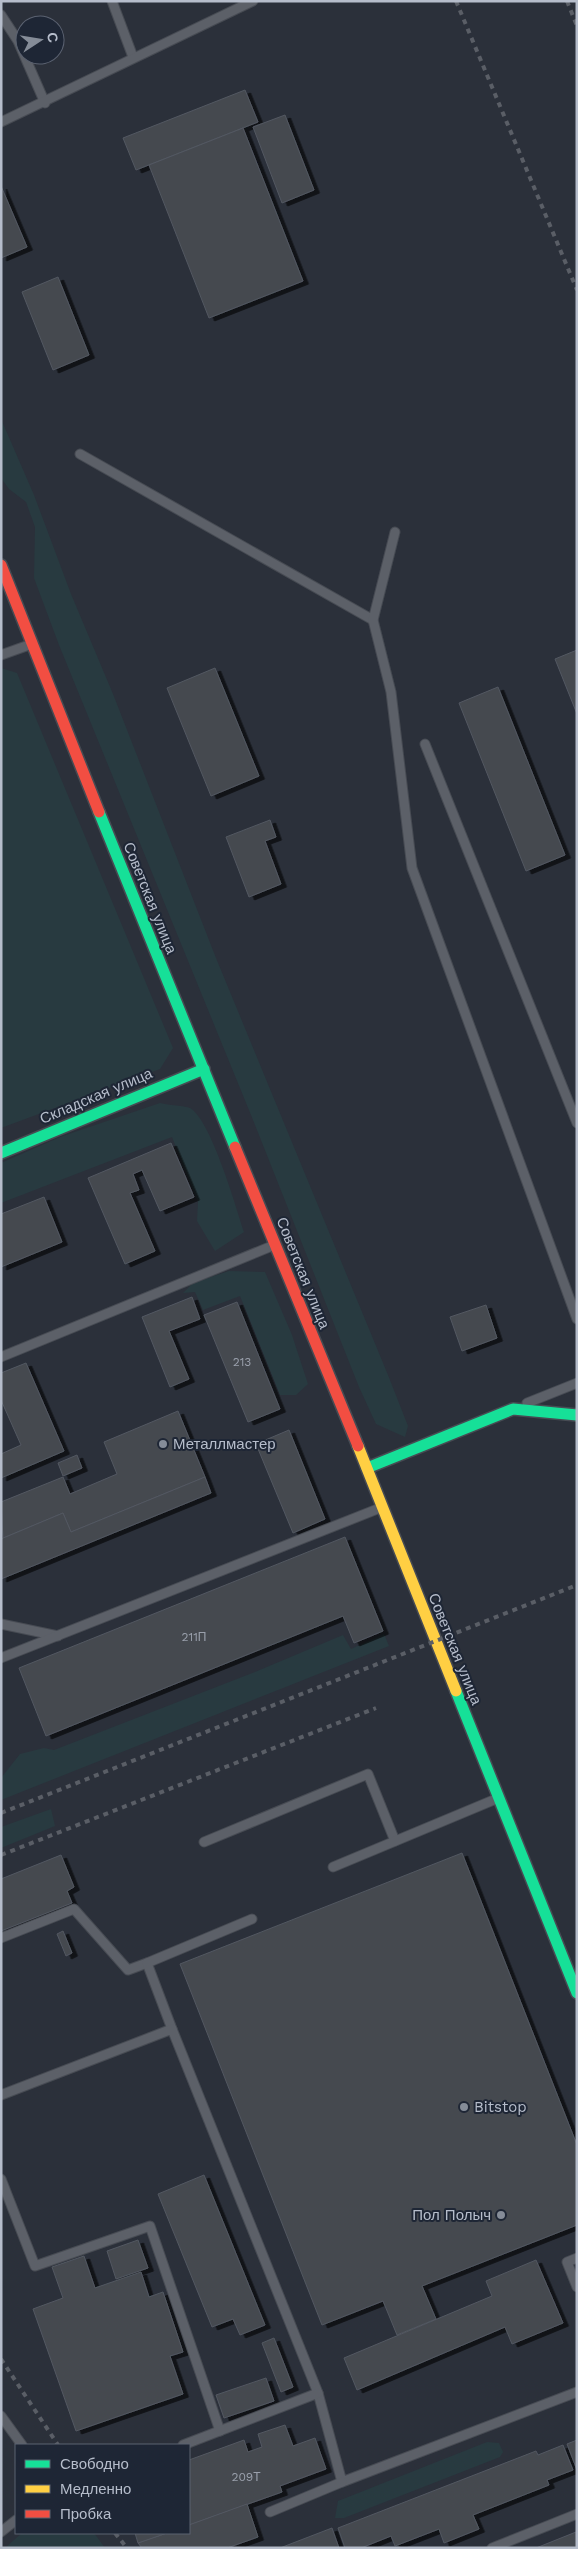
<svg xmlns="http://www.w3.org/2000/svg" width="578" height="2549" font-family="'Work Sans',sans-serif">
<defs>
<filter id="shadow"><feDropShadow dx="5.5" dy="3" stdDeviation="0" flood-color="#0009"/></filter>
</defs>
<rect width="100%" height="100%" fill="#2b303a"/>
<g fill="#283a40">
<path d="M1 419 34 495 71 594 113 694 216 958 388 1375 408 1426 405 1437 376 1424 359 1387 251 1115 59 645 34 578 35 527 26 502 9 489 1 478Z"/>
<path d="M1 668 17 673 173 1048 160 1069 1 1128Z"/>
<path d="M160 1103C167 1105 186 1106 190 1108 211 1120 236 1207 244 1232L215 1251 197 1221 198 1202 172 1137 1 1203V1163L60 1137Z"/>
<path d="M229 1271 265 1272 292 1335 308 1384 296 1395H280L240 1296 203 1310 195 1292 183 1293 193 1283Z"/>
<path d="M384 1634 389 1646 1 1800V1778L20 1754 44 1748 54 1750 255 1672 343 1635 351 1649Z"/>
<path d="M51 1809 55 1826 1 1848V1827Z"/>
<path d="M487 2442 499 2443 503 2452 500 2457 344 2518H335L338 2501Z"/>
<path d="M22 2533H94L105 2548H5Z"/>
</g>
<g fill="#444950" stroke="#535861" filter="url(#shadow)">
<path d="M245 90 258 122 136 170 123 138Z"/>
<path d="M285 115 314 190 282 203 253 127Z"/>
<path d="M243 128 303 281 209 318 149 165Z"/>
<path d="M1 186 27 247 1 258Z"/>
<path d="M58 277 89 355 53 370 22 292Z"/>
<path d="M577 650V714L555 659Z"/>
<path d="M215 668 259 776 211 796 167 688Z"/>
<path d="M498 687 565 855 526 871 459 703Z"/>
<path d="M270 820 276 837 265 841 281 884 249 897 226 837Z"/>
<path d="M171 1143 194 1197 160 1211 142 1170 133 1174 139 1190 130 1193 155 1251 125 1264 88 1178Z"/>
<path d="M44 1197 62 1242 1 1267V1214Z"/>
<path d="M192 1297 200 1319 169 1331 189 1379 170 1387 142 1317Z"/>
<path d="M237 1302 280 1409 248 1422 204 1315Z"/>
<path d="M486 1305 497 1338 462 1351 450 1317Z"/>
<path d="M26 1363 64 1451 1 1478V1454L21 1445 1 1400V1373Z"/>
<path d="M178 1411 205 1477 71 1532 63 1513 3 1538 1 1502 63 1477 70 1494 117 1474 104 1442Z"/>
<path d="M289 1430 325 1519 293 1533 256 1444Z"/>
<path d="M77 1455 82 1468 63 1476 58 1463Z"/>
<path d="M205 1477 211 1493 1 1579V1539L63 1513 71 1532Z"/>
<path d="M345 1537 383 1631 354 1643 343 1616 46 1736 19 1668Z"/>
<path d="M462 1853 577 2145V2225L422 2286 436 2319 397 2335 383 2301 322 2325 180 1964Z"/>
<path d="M61 1855 74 1887 67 1891 72 1903 1 1931V1879Z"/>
<path d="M63 1931 72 1953 66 1956 57 1934Z"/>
<path d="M204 2175 265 2325 240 2335 233 2319 212 2327 158 2194Z"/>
<path d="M138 2240 148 2268 116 2279 107 2251Z"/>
<path d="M84 2256 95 2288 141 2272 149 2297 163 2292 183 2352 170 2356 183 2394 76 2431 33 2309 63 2298 52 2267Z"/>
<path d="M536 2260 563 2323 512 2344 505 2327 357 2390 344 2358 492 2296 486 2281Z"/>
<path d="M274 2338 293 2387 281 2392 262 2343Z"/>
<path d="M266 2378 274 2401 224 2418 216 2395Z"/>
<path d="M285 2425 293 2446 315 2438 326 2469 280 2486 282 2492 189 2525V2460L244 2440 248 2452 262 2447 258 2434Z"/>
<path d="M577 2440V2470L567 2444Z"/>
<path d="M563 2445 573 2470 547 2480 549 2485 473 2515 479 2529 444 2543 439 2529 395 2546 391 2536 361 2548H345L338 2528 536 2451 538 2455Z"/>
<path d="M247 2504 258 2537 227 2548H142L138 2543 167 2533H189V2525Z"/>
<path d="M332 2528 339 2548H280Z"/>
<path d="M576 2532 577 2548H536Z"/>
<path d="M135 2533H167L138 2543Z"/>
</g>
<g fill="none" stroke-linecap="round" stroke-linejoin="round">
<defs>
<g id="lane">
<path d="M112 1 133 57"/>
<path d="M1 15 18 41 45 103"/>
<path d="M1 122 253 1"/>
<path d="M80 454 373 620"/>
<path d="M395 532 373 620 391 692 412 868 577 1319"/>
<path d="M1 655 29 645"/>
<path d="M425 744 577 1123"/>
<path d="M1 1357 272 1246"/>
<path d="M527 1403 577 1383"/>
<path d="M1 1624 58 1636"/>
<path d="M1 1658 380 1508"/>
<path d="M204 1842 368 1774 395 1841"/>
<path d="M333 1867 496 1799"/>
<path d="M1 1938 74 1909 128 1970 147 1963"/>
<path d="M172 2029 147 1963 252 1919"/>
<path d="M1 2095 172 2029 318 2393 342 2482 577 2392"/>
<path d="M1 2179 35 2266 150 2226 220 2431"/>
<path d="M577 2258 567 2262 577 2287"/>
<path d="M1 2416 22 2445"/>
<path d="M183 2445 318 2393"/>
<path d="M270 2512 342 2482"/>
<path d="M1 2532 16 2520"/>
<path d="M492 2548 577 2514"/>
</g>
<g id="fast">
<path d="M99 812 235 1147"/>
<path d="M1 1153 204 1069"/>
<path d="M367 1468 513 1409 577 1415"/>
<path d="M456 1691 577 1993"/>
</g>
<path id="slow" d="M358 1446 456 1691"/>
<g id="jam">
<path d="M1 565 99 812"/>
<path d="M235 1147 358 1446"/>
</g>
</defs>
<use href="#lane" stroke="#474b53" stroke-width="11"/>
<use href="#fast" stroke="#474b53" stroke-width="14"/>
<use href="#slow" stroke="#474b53" stroke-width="14"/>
<use href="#jam" stroke="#474b53" stroke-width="14"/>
<use href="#lane" stroke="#5c6068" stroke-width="9"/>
<use href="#fast" stroke="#16e098" stroke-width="11"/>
<use href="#slow" stroke="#ffcf43" stroke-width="11"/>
<use href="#jam" stroke="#f24e42" stroke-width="11"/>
<g stroke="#5a5e66" stroke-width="4" stroke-dasharray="5 5" stroke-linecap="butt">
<path d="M456 1 577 290"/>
<path d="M567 1 577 26"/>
<path d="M1 1813 577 1585"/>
<path d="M1 1855 376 1708"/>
<path d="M1 2359 58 2445"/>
<path d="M115 2533 127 2548"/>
</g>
</g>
<g fill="#858c98" stroke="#1e2635" stroke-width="2">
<circle cx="163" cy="1444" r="5"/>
<circle cx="464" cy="2107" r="5"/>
<circle cx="501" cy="2215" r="5"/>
</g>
<g text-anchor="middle" stroke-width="4" stroke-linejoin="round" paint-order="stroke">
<g font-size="12" fill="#9aa0ac">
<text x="242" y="1366">213</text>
<text x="194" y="1641">211П</text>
<text x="246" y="2481">209Т</text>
</g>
<g font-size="15" fill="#b6bdcb" stroke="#1e2635">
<text transform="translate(150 898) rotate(68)" y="5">Советская улица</text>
<text transform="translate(96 1096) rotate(-23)" y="5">Складская улица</text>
<text transform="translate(303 1273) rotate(68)" y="5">Советская улица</text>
<text transform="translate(455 1649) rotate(68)" y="5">Советская улица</text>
</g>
<g font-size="15" fill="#b6bdcb" stroke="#1e2635" text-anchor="start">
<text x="173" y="1449">Металлмастер</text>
<text x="474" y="2112">Bitstop</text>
<text x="491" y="2220" text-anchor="end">Пол Полыч</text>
</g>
</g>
<rect width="578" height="2549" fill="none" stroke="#b6bdcb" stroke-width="5"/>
<rect x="15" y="2444" width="175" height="90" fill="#1e2635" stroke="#5b6271"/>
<rect x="25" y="2460" width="25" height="8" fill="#16e098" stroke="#5b6271"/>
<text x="60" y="2469" font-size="15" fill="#b6bdcb">Свободно</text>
<rect x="25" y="2485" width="25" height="8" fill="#ffcf43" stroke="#5b6271"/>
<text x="60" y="2494" font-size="15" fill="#b6bdcb">Медленно</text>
<rect x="25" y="2510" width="25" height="8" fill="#f24e42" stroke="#5b6271"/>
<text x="60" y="2519" font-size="15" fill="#b6bdcb">Пробка</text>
<g transform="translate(40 40) rotate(78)"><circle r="24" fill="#1e2635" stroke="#5b6271"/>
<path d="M0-4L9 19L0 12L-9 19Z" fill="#858c98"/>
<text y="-8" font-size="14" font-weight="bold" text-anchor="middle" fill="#b6bdcb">С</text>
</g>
</svg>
